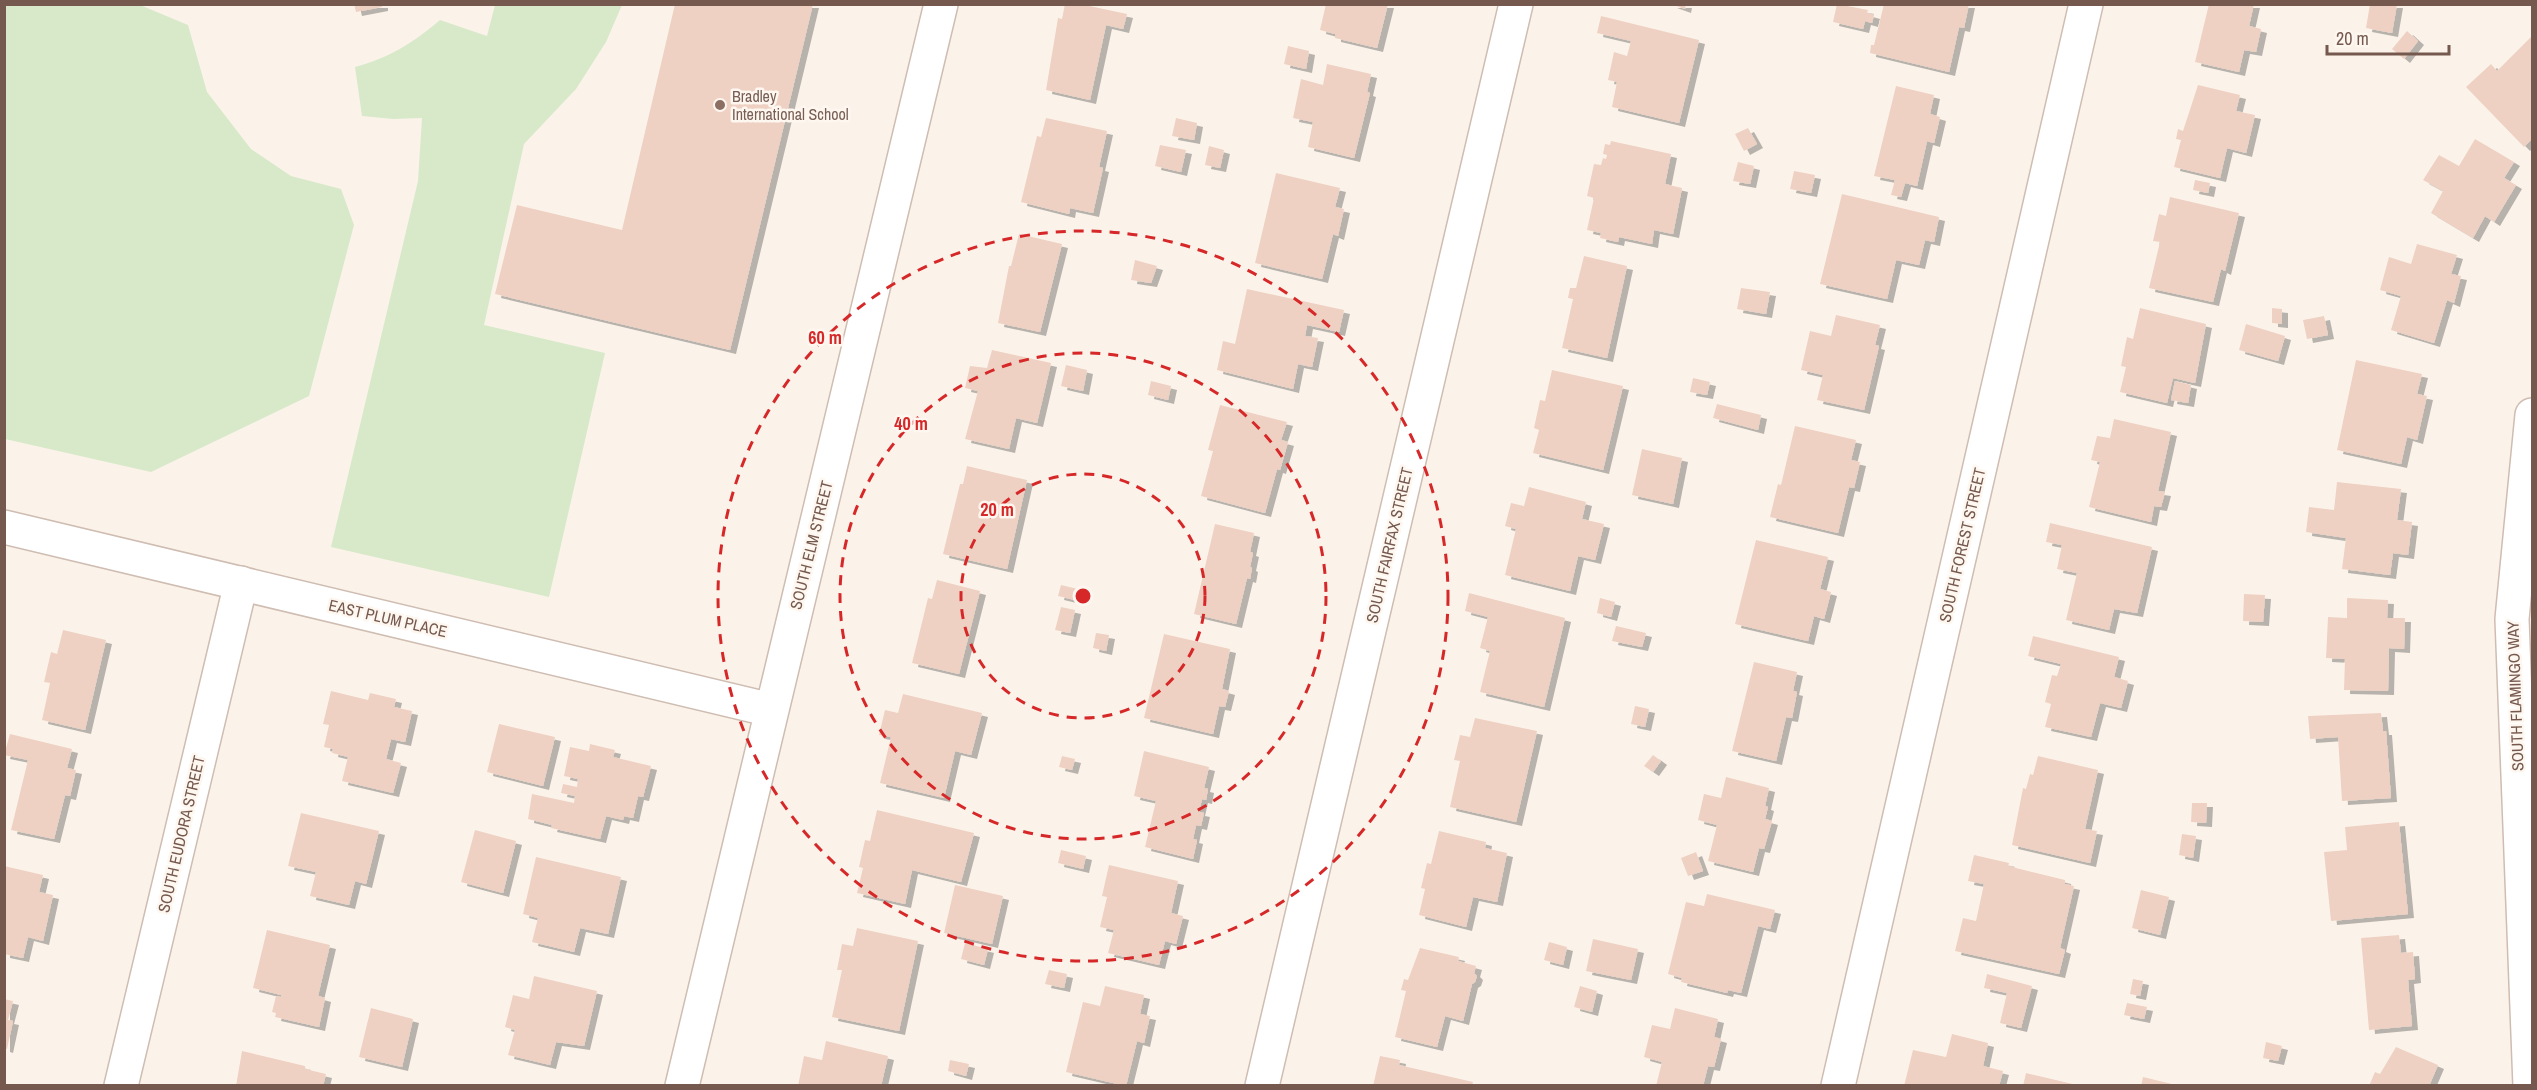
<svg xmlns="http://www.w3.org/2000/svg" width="2537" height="1090" font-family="'Archivo Narrow',sans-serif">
<defs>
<filter id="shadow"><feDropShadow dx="6" dy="4" stdDeviation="0" flood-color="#0004"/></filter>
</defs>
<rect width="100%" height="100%" fill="#fbf3ea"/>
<g fill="#d8e9c9">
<path d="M5 4 140 5 188 25 207 92 251 149 291 176 341 189 354 225 309 396 151 472 5 439Z"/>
<path d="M495 5H622L606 42 576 89 524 144 484 325 605 353 549 597 331 547 418 181 422 118 393 119 362 116 355 67C389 58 413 43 440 20L487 36Z"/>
</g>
<g fill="#efd1c3" filter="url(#shadow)">
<path d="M354 4H382V7L356 12Z"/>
<path d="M675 4H813L730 350 495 294 517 205 622 230Z"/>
<path d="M1065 4H1080L1127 14 1123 29 1106 25 1090 100 1046 90 1058 18 1062 19Z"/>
<path d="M1326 4H1388L1377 48 1335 38V34L1320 30Z"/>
<path d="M1671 4H1686L1685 9Z"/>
<path d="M1837 4 1868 10 1867 13 1874 15 1872 23 1865 21 1863 29 1833 22Z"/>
<path d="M1884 4H1969L1964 28 1959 27 1949 72 1870 53 1871 45H1874Z"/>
<path d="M2209 4H2254L2249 26 2261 29 2256 52 2244 50 2239 72 2195 62Z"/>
<path d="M2370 4H2397L2392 33 2366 28Z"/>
<path d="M1601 16 1699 40 1679 123 1612 107 1617 82 1608 80 1614 52 1627 56 1631 41 1597 33Z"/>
<path d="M2407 31 2418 41 2404 59 2392 49Z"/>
<path d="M2532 36V139L2524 147 2466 87 2491 64 2497 71Z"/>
<path d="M1288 46 1309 51 1306 69 1284 64Z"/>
<path d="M1327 64 1371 74 1367 92 1370 93 1354 158 1308 147 1313 122 1293 118 1301 79 1323 85Z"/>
<path d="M2198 85 2240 95 2236 111 2255 115 2246 153 2227 148 2220 178 2174 167 2181 140 2176 139 2178 129 2183 131Z"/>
<path d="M1896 86 1934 95 1930 114 1940 117 1934 143 1927 141 1917 186 1905 183 1901 197 1891 195 1895 180 1874 176Z"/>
<path d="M1046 118 1107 131 1099 167 1103 168 1093 213 1070 208 1069 214 1021 202 1037 136 1041 137Z"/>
<path d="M1176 118 1197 123 1194 140 1172 136Z"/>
<path d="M1748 128 1757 144 1744 151 1735 134Z"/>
<path d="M2475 139 2514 162 2504 178 2516 185 2494 222 2485 216 2473 238 2431 213 2443 191 2423 180 2439 155 2459 166Z"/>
<path d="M1611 141 1671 154 1665 184 1682 188 1673 234 1654 230 1652 244 1619 237 1618 242 1600 238 1601 233 1587 230 1594 198 1587 196 1594 164 1601 165 1603 158 1606 159 1607 155 1603 154 1605 144 1610 145Z"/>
<path d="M1160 145 1186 150 1181 172 1155 166Z"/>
<path d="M1209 146 1224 150 1220 168 1205 165Z"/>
<path d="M1738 162 1754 166 1750 184 1733 181Z"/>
<path d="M1794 171 1815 175 1811 193 1790 189Z"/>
<path d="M1276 173 1340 188 1335 207 1344 209 1338 236 1333 234 1322 279 1255 263Z"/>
<path d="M2195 180 2210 183 2208 193 2193 190Z"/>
<path d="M1842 194 1939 217 1934 242 1925 240 1919 265 1896 260 1887 299 1820 284Z"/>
<path d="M2170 197 2239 213 2225 271 2221 269 2213 302 2149 288 2160 242 2153 241 2159 214 2166 216Z"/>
<path d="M1019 234 1062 244 1040 332 998 323 1009 266H1011Z"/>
<path d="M2417 244 2457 255 2451 274 2461 276 2454 303 2447 300 2434 343 2391 330 2401 296 2380 290 2389 257 2411 264Z"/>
<path d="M1584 256 1627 266 1607 358 1562 348 1573 299 1568 298 1570 288H1576Z"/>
<path d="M1135 260 1157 266 1151 283 1131 280Z"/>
<path d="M1741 288 1770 292 1766 314 1737 309Z"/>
<path d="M1247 289 1344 310 1339 332 1307 325 1305 336 1318 338 1312 367 1298 364 1293 389 1217 370 1223 341 1235 344Z"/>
<path d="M2140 308 2206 324 2195 383 2173 378 2167 403 2120 392 2126 367 2121 366 2127 337 2133 339Z"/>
<path d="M2272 308 2282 309V324L2272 323Z"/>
<path d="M1836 315 1880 325 1875 345 1879 346 1864 410 1817 400 1823 375 1801 370 1810 331 1831 336Z"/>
<path d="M2324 316 2328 335 2307 339 2303 320Z"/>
<path d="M2246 324 2285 336 2278 361 2239 350Z"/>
<path d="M992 350 1051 363 1037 423 1016 418 1009 449 965 439 978 391 965 388 970 366 987 368Z"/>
<path d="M2356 360 2422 374 2417 394 2427 396 2417 440 2407 437 2401 464 2337 450Z"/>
<path d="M1066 365 1087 370 1083 391 1061 386Z"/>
<path d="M1552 370 1623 386 1603 470 1533 453 1539 430 1534 428 1540 400 1545 401Z"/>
<path d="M1693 378 1710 382 1707 395 1690 392Z"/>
<path d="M1151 381 1171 386 1168 400 1148 395Z"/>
<path d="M2175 381 2191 385 2188 403 2171 400Z"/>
<path d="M1717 404 1761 415 1758 430 1713 418Z"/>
<path d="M1220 405 1287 422 1281 440 1288 442 1280 470 1277 469 1265 513 1201 496 1213 451 1208 450Z"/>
<path d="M2114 419 2171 432 2158 491 2165 492 2161 507 2154 506 2151 522 2089 507 2100 462 2091 460 2097 436 2110 438Z"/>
<path d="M1795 426 1856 440 1851 460 1860 462 1854 488 1849 487 1838 533 1770 517 1778 484 1781 485Z"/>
<path d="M1642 449 1682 458 1673 504 1632 495Z"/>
<path d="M967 466 1027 480 1007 569 943 554 960 484H963Z"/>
<path d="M2337 482 2401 489 2397 520 2412 522 2408 555 2393 553 2390 575 2342 569 2346 538 2306 532 2309 507 2334 510Z"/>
<path d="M1529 487 1586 502 1582 519 1604 524 1595 560 1578 556 1570 591 1505 575 1516 529 1505 526 1511 503 1524 506Z"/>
<path d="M2050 523 2152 547 2137 613 2114 609 2109 630 2066 620 2077 573 2057 569 2062 545 2046 542Z"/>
<path d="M1215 524 1254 533 1250 552 1253 553 1250 567 1252 568 1250 579 1247 578 1236 624 1194 614Z"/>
<path d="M1756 540 1828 557 1820 589 1831 592 1824 619 1814 616 1808 641 1735 624Z"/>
<path d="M937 580 980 591 959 674 912 663 928 598 932 599Z"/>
<path d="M1061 585 1082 590 1079 601 1058 596Z"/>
<path d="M1469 593 1565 618 1544 707 1480 692 1490 651 1480 648 1488 617 1465 611Z"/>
<path d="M2244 594 2265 595 2263 622 2243 621Z"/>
<path d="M1600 598 1615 602 1611 617 1597 613Z"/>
<path d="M2347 598 2388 600 2387 618H2405L2404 649 2389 648 2388 691 2344 690 2345 659 2326 658 2328 617 2347 618Z"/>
<path d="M1061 607 1075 610 1070 633 1055 630Z"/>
<path d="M1616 626 1646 633 1642 647 1612 641Z"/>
<path d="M63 630 106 640 85 730 42 720 50 683 44 682 51 652 57 654Z"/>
<path d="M1096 633 1109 635 1106 651 1093 648Z"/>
<path d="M1164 634 1230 649 1222 689 1229 691 1225 707 1219 706 1213 734 1144 718Z"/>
<path d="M2033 636 2119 657 2114 677 2128 681 2121 708 2100 703 2091 737 2045 727 2051 704 2045 702 2052 675 2057 676 2061 664 2028 656Z"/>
<path d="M1754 662 1797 672 1793 691 1797 692 1792 718 1786 717 1776 761 1732 751Z"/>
<path d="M331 691 368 700 370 693 396 699 394 707 412 711 405 742 391 739 386 759 401 763 393 793 342 781 348 757 332 753 333 749 324 747 329 725 323 724Z"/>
<path d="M903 694 982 713 971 755 955 751 944 798 880 783 891 737 879 735 885 710 898 713Z"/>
<path d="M1635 706 1649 709 1645 727 1631 724Z"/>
<path d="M2381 713 2383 731H2386L2391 798 2342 801 2338 737 2310 739 2308 716Z"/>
<path d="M1475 718 1537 731 1516 822 1450 807 1460 761 1454 760 1460 735 1470 737Z"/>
<path d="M499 724 555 737 543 786 487 772Z"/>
<path d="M10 734 72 749 67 768 76 770 70 796 65 795 54 839 11 830 28 760 4 755Z"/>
<path d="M590 744 615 750 613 757 651 766 643 797 638 796 633 818 624 816 623 820 606 816 600 839 551 828 552 825 528 819 532 794 574 803 575 796 561 793 563 784 577 787 578 779 564 776 570 747 589 751Z"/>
<path d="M1144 751 1209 767 1204 788 1208 789 1206 800 1202 799 1199 812 1204 813 1201 826 1196 825 1193 839 1197 840 1193 859 1145 847 1156 801 1134 796Z"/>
<path d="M1653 755 1661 761 1653 772 1644 766Z"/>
<path d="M1062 756 1075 759 1072 770 1059 767Z"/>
<path d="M2038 756 2098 770 2085 829 2097 831 2090 863 2012 845 2023 788 2026 789 2030 774 2033 775Z"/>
<path d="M1726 777 1769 788 1765 806 1768 807 1765 819 1772 821 1764 849 1759 848 1753 872 1708 861 1717 825 1698 820 1704 794 1721 798Z"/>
<path d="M2192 803H2207L2206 823 2191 822Z"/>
<path d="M877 810 974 833 961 882 912 870 905 904 857 893 863 868 859 867 865 840 870 841Z"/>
<path d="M301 813 379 831 366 884 355 881 349 905 310 896 316 872 288 866Z"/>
<path d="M2399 822 2408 914 2331 921 2324 852 2347 850 2345 827Z"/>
<path d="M475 830 516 841 503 893 461 882Z"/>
<path d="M1439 831 1486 842 1485 848 1507 853 1497 902 1473 897 1466 927 1419 915 1425 889 1421 888 1427 863 1431 864Z"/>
<path d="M2182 834 2196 836 2193 858 2179 855Z"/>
<path d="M1061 850 1086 856 1083 869 1058 863Z"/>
<path d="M1696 852 1703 871 1688 876 1681 858Z"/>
<path d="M1974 855 2009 863 2008 866 2065 880V884L2074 886 2060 948 2065 950 2059 974 1955 951 1963 918 1976 921 1984 884 1968 881Z"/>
<path d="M536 857 621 877 608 934 580 928 574 952 532 942 538 918 523 914Z"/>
<path d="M1109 865 1178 881 1171 913 1183 916 1176 944 1165 941 1159 965 1108 953 1114 930 1100 927 1107 897 1102 896Z"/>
<path d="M4 866 43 875 39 892 53 895 43 941 28 937 23 958 4 954Z"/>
<path d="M955 885 1003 896 992 944 944 933Z"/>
<path d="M2141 890 2169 897 2160 935 2132 928Z"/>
<path d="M1707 894 1775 910 1770 929 1758 926 1741 993 1728 990 1727 993 1681 982 1682 978 1668 974 1686 902 1704 906Z"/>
<path d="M857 928 918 941 899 1031 832 1017 842 970H837L842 944 853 946Z"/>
<path d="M267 930 330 945 318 996 325 998 319 1027 275 1017 276 1013 272 1012 276 996 281 997V995L253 988Z"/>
<path d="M2399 935 2401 953 2413 952 2415 979 2408 980 2412 1026 2369 1030 2361 938Z"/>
<path d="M1593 939 1638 949 1631 980 1586 971Z"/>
<path d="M1549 942 1567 947 1563 965 1544 960Z"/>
<path d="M965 943 988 949 984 965 961 959Z"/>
<path d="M1420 948 1459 957 1458 961 1476 966 1474 973 1477 976 1475 982 1472 984 1463 1021 1445 1016 1437 1047 1395 1037 1406 991 1401 990 1404 979 1408 980Z"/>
<path d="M1049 970 1067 974 1064 988 1045 984Z"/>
<path d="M1987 974 2032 986 2021 1028 2000 1023 2007 993 1984 988Z"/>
<path d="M534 976 597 991 584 1046 556 1042 550 1065 508 1055 515 1030 505 1027 513 995 529 999Z"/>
<path d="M2133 979 2143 981 2140 996 2130 994Z"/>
<path d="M1105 986 1144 995 1140 1014 1150 1016 1144 1043 1137 1041 1126 1086 1066 1072 1083 1002 1100 1006Z"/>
<path d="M1580 986 1597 991 1592 1012 1574 1007Z"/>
<path d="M4 999 13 1001 8 1020 13 1021 7 1049 4 1048Z"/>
<path d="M2127 1003 2147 1007 2144 1019 2124 1015Z"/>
<path d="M371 1008 413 1019 402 1067 359 1057Z"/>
<path d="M1675 1008 1718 1019 1714 1037 1721 1039 1714 1067 1708 1066 1703 1086H1656L1662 1062 1644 1057 1652 1025 1670 1029Z"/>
<path d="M1952 1034 1988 1043 1983 1066 2003 1071 1999 1086H1904L1913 1050 1946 1057Z"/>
<path d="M826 1041 888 1056 881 1086H798L804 1056 822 1060Z"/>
<path d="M2266 1042 2282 1046 2278 1061 2263 1058Z"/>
<path d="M2396 1047 2438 1065 2429 1086H2369L2375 1072 2380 1074Z"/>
<path d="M242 1051 305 1066V1069L326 1074 323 1086H236Z"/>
<path d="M1380 1056 1400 1060 1399 1065 1473 1082 1472 1086H1373Z"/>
<path d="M950 1060 969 1064 966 1076 948 1071Z"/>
<path d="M2026 1073 2077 1085 2076 1086H2023Z"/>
<path d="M2143 1077 2176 1085 2175 1086H2141Z"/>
</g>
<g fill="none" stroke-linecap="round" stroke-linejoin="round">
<defs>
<g id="minor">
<path d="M4 527 771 710"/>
<path d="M121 1086 241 583"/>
<path d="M682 1086 941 4"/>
<path d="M1262 1086 1516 4"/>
<path d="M1838 1086 2086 4"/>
<path d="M2530 1086 2512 619 2532 415"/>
</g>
</defs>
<use href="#minor" stroke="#cfbdb2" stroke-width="36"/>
<use href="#minor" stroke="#fff" stroke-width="33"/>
</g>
<g fill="none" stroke="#d62828" stroke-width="3" stroke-dasharray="10 8">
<circle cx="1083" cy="596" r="122"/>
<circle cx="1083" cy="596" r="243"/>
<circle cx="1083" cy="596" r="365"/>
</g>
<circle fill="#8d6e63" stroke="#fef7f0" stroke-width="2" cx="720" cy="105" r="6"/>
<g text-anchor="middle" stroke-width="5" stroke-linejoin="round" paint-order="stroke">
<g font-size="16" fill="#785e54" stroke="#fef7f0" text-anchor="start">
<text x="732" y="102">Bradley<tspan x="732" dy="18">International School</tspan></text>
</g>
<g font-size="16" fill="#75594e" stroke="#fef7f0">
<text transform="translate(811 545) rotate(-76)" y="6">SOUTH ELM STREET</text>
<text transform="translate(1389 545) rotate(-77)" y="6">SOUTH FAIRFAX STREET</text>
<text transform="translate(1962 545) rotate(-77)" y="6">SOUTH FOREST STREET</text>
<text transform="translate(388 618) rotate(13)" y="6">EAST PLUM PLACE</text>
<text transform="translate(2515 696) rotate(-92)" y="6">SOUTH FLAMINGO WAY</text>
<text transform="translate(181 834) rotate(-77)" y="6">SOUTH EUDORA STREET</text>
</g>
</g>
<circle cx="1083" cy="596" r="9" fill="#d62828" stroke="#fef7f0" stroke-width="3"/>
<g font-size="18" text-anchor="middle" font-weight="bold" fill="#d62828" stroke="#fef7f0" stroke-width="5" stroke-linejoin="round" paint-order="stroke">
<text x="825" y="344">60 m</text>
<text x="911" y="430">40 m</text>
<text x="997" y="516">20 m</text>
</g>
<rect width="2537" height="1090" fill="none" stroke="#75594e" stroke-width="12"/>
<path d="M2327 45v9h122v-9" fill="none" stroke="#75594e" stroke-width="3"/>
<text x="2336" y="45" font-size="18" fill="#75594e" stroke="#fef7f0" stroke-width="4.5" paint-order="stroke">20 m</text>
</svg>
